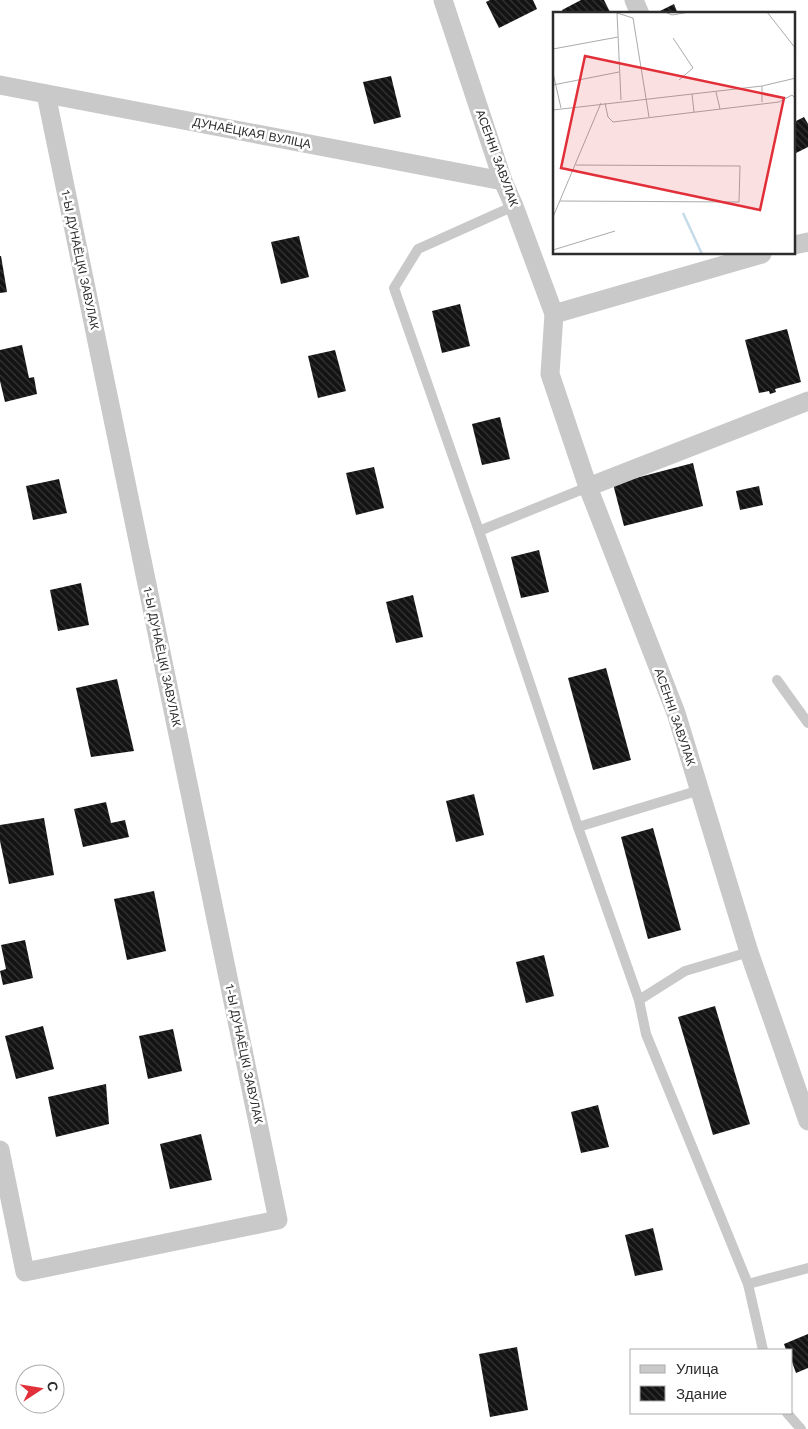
<svg xmlns="http://www.w3.org/2000/svg" width="808" height="1429" font-family="'Work Sans',sans-serif">
<defs>
<pattern id="building-back-hatch" width="6" height="6" patternUnits="userSpaceOnUse" patternTransform="scale(1.25)"><rect width="6" height="6" fill="#131313"/><path d="M-1 5l2 2M0 0l6 6M5-1l2 2" fill="none" stroke="#363636"/></pattern>
</defs>
<rect width="100%" height="100%" fill="#fff"/>
<g fill="url(#building-back-hatch)">
<path d="M490 0H533L537 9 499 28 486 2Z"/>
<path d="M581 0H604L611 14H564L562 10Z"/>
<path d="M674 4 678 14H654Z"/>
<path d="M391 76 401 117 374 124 363 82Z"/>
<path d="M804 117 808 124V147L794 154V122Z"/>
<path d="M299 236 309 277 281 284 271 242Z"/>
<path d="M0 256H1L7 292 0 293Z"/>
<path d="M460 304 470 346 442 353 432 311Z"/>
<path d="M787 329 801 382 775 389 776 392 770 394 769 391 759 393 745 340Z"/>
<path d="M22 345 29 378 34 377 37 394 5 402 0 381V350Z"/>
<path d="M335 350 346 391 318 398 308 356Z"/>
<path d="M500 417 510 459 482 465 472 424Z"/>
<path d="M693 463 703 506 624 526 613 484Z"/>
<path d="M374 467 384 508 356 515 346 473Z"/>
<path d="M59 479 67 513 33 520 26 486Z"/>
<path d="M759 486 763 505 740 510 736 491Z"/>
<path d="M539 550 549 592 521 598 511 557Z"/>
<path d="M81 583 89 625 58 631 50 590Z"/>
<path d="M413 595 423 637 396 643 386 602Z"/>
<path d="M606 668 631 760 593 770 568 678Z"/>
<path d="M117 679 134 751 91 757 76 688Z"/>
<path d="M474 794 484 835 456 842 446 801Z"/>
<path d="M106 802 111 823 125 820 129 837 83 847 74 809Z"/>
<path d="M44 818 54 875 9 884 0 841V825Z"/>
<path d="M653 828 681 930 648 939 621 837Z"/>
<path d="M154 891 166 951 127 960 114 899Z"/>
<path d="M25 940 33 978 3 985 0 971 6 969 1 945Z"/>
<path d="M544 955 554 996 526 1003 516 962Z"/>
<path d="M715 1006 750 1124 713 1135 678 1017Z"/>
<path d="M43 1026 54 1069 16 1079 5 1036Z"/>
<path d="M173 1029 182 1071 148 1079 139 1036Z"/>
<path d="M106 1084 109 1124 56 1137 48 1097Z"/>
<path d="M598 1105 609 1147 581 1153 571 1112Z"/>
<path d="M201 1134 212 1180 170 1189 160 1144Z"/>
<path d="M653 1228 663 1270 635 1276 625 1235Z"/>
<path d="M808 1334V1368L796 1373 792 1362V1350H786L784 1344Z"/>
<path d="M517 1347 528 1410 490 1417 479 1354Z"/>
</g>
<g fill="none" stroke-linecap="round" stroke-linejoin="round">
<g stroke="#c9c9c9" stroke-width="10">
<path d="M514 206 418 249 394 288 479 531 578 827 639 1000 646 1034 748 1284 763 1350"/>
<path d="M479 531 588 487"/>
<path d="M777 680 808 723"/>
<path d="M578 827 700 790"/>
<path d="M639 1000 685 971 749 952"/>
<path d="M748 1284 808 1268"/>
<path d="M787 1413 801 1429"/>
</g>
<g stroke="#c9c9c9" stroke-width="19">
<path d="M443 0 503 181 514 206 554 314 550 374 588 487 676 713 749 952 808 1121"/>
<path d="M634 0 640 14"/>
<path d="M0 85 503 181"/>
<path d="M794 245 808 242"/>
<path d="M554 314 762 254"/>
<path d="M588 487 808 401"/>
<path d="M0 1150 25 1272 278 1220 46 94"/>
</g>
</g>
<g text-anchor="middle" stroke-width="5" stroke-linejoin="round" paint-order="stroke">
<g font-size="12" fill="#2c2c2c" stroke="#fff">
<text transform="translate(252 133) rotate(11)" y="4">ДУНАЁЦКАЯ ВУЛІЦА</text>
<text transform="translate(497 158) rotate(70)" y="4">АСЕННІ ЗАВУЛАК</text>
<text transform="translate(80 260) rotate(78)" y="4">1-Ы ДУНАЁЦКІ ЗАВУЛАК</text>
<text transform="translate(162 657) rotate(78)" y="4">1-Ы ДУНАЁЦКІ ЗАВУЛАК</text>
<text transform="translate(675 717) rotate(71)" y="4">АСЕННІ ЗАВУЛАК</text>
<text transform="translate(244 1054) rotate(78)" y="4">1-Ы ДУНАЁЦКІ ЗАВУЛАК</text>
</g>
</g>
<g transform="translate(553 12)">
<rect width="242" height="242" fill="#fff"/>
<path fill="none" stroke="#c5dbe9" stroke-width="2.5" d="M130 201 149 242"/>
<path fill="none" stroke="#ababab" stroke-width="1" d="M112 0 119 3 137 0M214 0 243 37M64 1 80 6 96 105M64 1 68 88M120 26 140 56 126 68M0 37 65 25M0 61 8 96M0 73 66 60M209 74V90M163 80 167 97M139 82 141 100M52 91 55 105 60 110 226 90 239 83 243 87M0 98 209 74 243 66M7 189 186 190 187 154 23 153M0 205 48 91M0 238 62 219"/>
<path fill="#e13039" fill-opacity="0.15" stroke="#e13039" stroke-width="2.5" d="M32 44 231 86 207 198 8 156Z"/>
<rect width="242" height="242" fill="none" stroke="#2c2c2c" stroke-width="2.5"/>
</g>
<rect x="630" y="1349" width="162" height="65" fill="#ffffff" stroke="#ababab"/>
<rect x="640" y="1365" width="25" height="8" fill="#c9c9c9" stroke="#ababab"/>
<text x="676" y="1374" font-size="15" fill="#2c2c2c">Улица</text>
<rect x="640" y="1386" width="25" height="15" fill="url(#building-back-hatch)" stroke="#ababab"/>
<text x="676" y="1399" font-size="15" fill="#2c2c2c">Здание</text>
<g transform="translate(40 1389) rotate(78)"><circle r="24" fill="#ffffff" stroke="#ababab"/>
<path d="M0-4L9 19L0 12L-9 19Z" fill="#e13039"/>
<text y="-8" font-size="14" font-weight="bold" text-anchor="middle" fill="#2c2c2c">С</text>
</g>
</svg>
